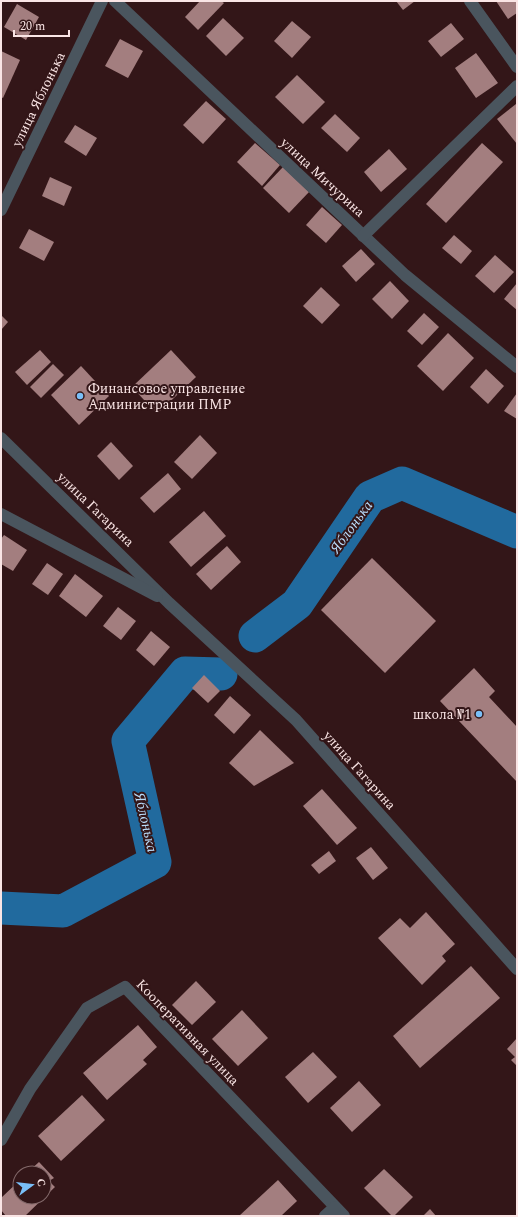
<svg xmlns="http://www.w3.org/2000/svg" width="518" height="1217" font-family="Spectral,serif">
<rect width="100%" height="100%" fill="#331618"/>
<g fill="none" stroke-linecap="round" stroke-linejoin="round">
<g stroke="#216a9e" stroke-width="33">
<path d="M255 636 297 604 370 497 402 483 517 532"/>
<path d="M1 908 63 911 155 862 128 741 185 673 221 674"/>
</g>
</g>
<g fill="#a37e7f">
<path d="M200 1H221L224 3 198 30 185 17Z"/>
<path d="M396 1H415L403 10Z"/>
<path d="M496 1H517V13L508 19Z"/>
<path d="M17 4 39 17 26 40 4 27Z"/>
<path d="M223 18 244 38 226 56 206 36Z"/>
<path d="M292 21 311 37 292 58 274 41Z"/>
<path d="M451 23 464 39 441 57 428 41Z"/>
<path d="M120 39 143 51 128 78 105 66Z"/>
<path d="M1 51 20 60 3 98 1 97Z"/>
<path d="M476 53 498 83 476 98 455 68Z"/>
<path d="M297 75 325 102 303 124 275 97Z"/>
<path d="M206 101 226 119 203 144 183 125Z"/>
<path d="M516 104 517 105V144L497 119Z"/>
<path d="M335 114 360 138 347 152 321 128Z"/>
<path d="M75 125 97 138 86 156 64 142Z"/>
<path d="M255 143 280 165 262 186 237 162Z"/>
<path d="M482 143 503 162 446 223 426 204Z"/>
<path d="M389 149 407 169 381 192 364 172Z"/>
<path d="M283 167 309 192 289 213 263 188Z"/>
<path d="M50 177 72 187 64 206 42 196Z"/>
<path d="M322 207 342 225 326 243 306 225Z"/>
<path d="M29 229 54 242 44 261 19 248Z"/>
<path d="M454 235 472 251 461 264 442 248Z"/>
<path d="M361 249 375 264 356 282 342 266Z"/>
<path d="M495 255 514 272 494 293 475 276Z"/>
<path d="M390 281 409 301 392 319 372 299Z"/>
<path d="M517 283V310L504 299Z"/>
<path d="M321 287 340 305 322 324 303 306Z"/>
<path d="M424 313 439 327 422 345 407 331Z"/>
<path d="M1 315 8 322 1 330Z"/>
<path d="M448 333 474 358 443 391 417 366Z"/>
<path d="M40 350 51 362 27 385 15 372Z"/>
<path d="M171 350 196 377 157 414 132 387Z"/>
<path d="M53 364 64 375 41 398 30 387Z"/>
<path d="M81 366 109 396 79 425 51 395Z"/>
<path d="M486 369 504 386 488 404 470 387Z"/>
<path d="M517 393V419L504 411Z"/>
<path d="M200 435 217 453 192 479 174 462Z"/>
<path d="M111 442 133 466 119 480 97 456Z"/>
<path d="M168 473 181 489 154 513 140 498Z"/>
<path d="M204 511 226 536 191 567 169 542Z"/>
<path d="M4 535 27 550 13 571 1 564V539Z"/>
<path d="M227 546 241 562 211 590 196 574Z"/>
<path d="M372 558 436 621 385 673 321 610Z"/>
<path d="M47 563 63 574 48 595 32 584Z"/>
<path d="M75 574 103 596 86 617 59 596Z"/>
<path d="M118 607 136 621 121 640 103 626Z"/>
<path d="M151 631 170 647 154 666 136 650Z"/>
<path d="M474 668 495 691 489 697 517 727V782L440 701Z"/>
<path d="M204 675 220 691 208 703 192 688Z"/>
<path d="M230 696 251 715 234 734 214 715Z"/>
<path d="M260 730 294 763 254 786 229 763Z"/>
<path d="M322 789 357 828 337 845 303 806Z"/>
<path d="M371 847 388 868 373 880 356 858Z"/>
<path d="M329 851 336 861 319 874 311 865Z"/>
<path d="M426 912 455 944 442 956 446 961 422 985 378 938 400 918 410 928Z"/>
<path d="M471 966 500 998 420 1068 393 1036Z"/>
<path d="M196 981 216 1002 192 1025 172 1005Z"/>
<path d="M242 1010 268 1038 238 1066 212 1039Z"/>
<path d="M138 1025 157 1047 143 1060 147 1064 107 1100 83 1073Z"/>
<path d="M517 1038V1066L511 1060 515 1057 507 1049Z"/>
<path d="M313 1052 337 1077 308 1103 285 1077Z"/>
<path d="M359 1081 381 1105 352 1132 330 1108Z"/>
<path d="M82 1095 105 1120 61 1161 38 1136Z"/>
<path d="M39 1162 54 1178 49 1181 55 1187 25 1216H6L1 1210V1198L20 1180V1197H44V1173H27Z"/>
<path d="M384 1169 413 1197 394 1216H392L364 1188Z"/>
<path d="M278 1180 297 1201 281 1216H239Z"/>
<path d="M430 1209 436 1216H423Z"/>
</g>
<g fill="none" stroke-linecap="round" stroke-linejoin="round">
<g stroke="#4a555e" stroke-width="12">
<path d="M115 1 405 275 517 367"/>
<path d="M470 1 517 67"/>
<path d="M1 210 102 1"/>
<path d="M363 236 517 86"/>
<path d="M1 438 169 603 296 720 517 969"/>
<path d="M1 514 157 596"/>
<path d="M1 1140 30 1089 87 1008 125 987 344 1216"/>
<path d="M325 1216 335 1207"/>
</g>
</g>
<g fill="#79bff8" stroke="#331618" stroke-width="1.5">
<circle cx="80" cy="396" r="4"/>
<circle cx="479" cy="714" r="4"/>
</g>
<g text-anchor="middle" stroke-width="4" stroke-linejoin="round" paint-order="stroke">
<g font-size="14" fill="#fae5e5" stroke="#331618">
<text transform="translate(38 99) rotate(-64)" y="5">улица Яблонька</text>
<text transform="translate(323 177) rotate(43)" y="5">улица Мичурина</text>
<text transform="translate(96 509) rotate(44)" y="5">улица Гагарина</text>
<text transform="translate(360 770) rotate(48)" y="5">улица Гагарина</text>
<text transform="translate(188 1032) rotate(46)" y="5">Кооперативная улица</text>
</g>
<g font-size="14" fill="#fae5e5" stroke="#331618" text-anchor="start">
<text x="88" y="393">Финансовое управление<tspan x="88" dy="16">Администрации ПМР</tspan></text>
<text x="471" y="719" text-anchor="end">школа №1</text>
</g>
<g font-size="15" font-style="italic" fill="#b9dcfa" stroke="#331618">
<text transform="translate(351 527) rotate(-54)" y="5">Яблонька</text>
<text transform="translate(146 822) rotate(77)" y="5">Яблонька</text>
</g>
</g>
<rect width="518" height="1217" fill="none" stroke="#fae5e5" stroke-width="4"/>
<g transform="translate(32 1185) rotate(75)"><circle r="19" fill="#331618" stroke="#83696a"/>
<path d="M0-3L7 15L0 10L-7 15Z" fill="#79bff8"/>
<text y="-6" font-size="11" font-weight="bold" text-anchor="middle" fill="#fae5e5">С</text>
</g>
<path d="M14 30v6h55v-6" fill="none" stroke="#fae5e5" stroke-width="2"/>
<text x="20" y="30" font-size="12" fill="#fae5e5" stroke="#331618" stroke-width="3" paint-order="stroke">20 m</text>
</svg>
